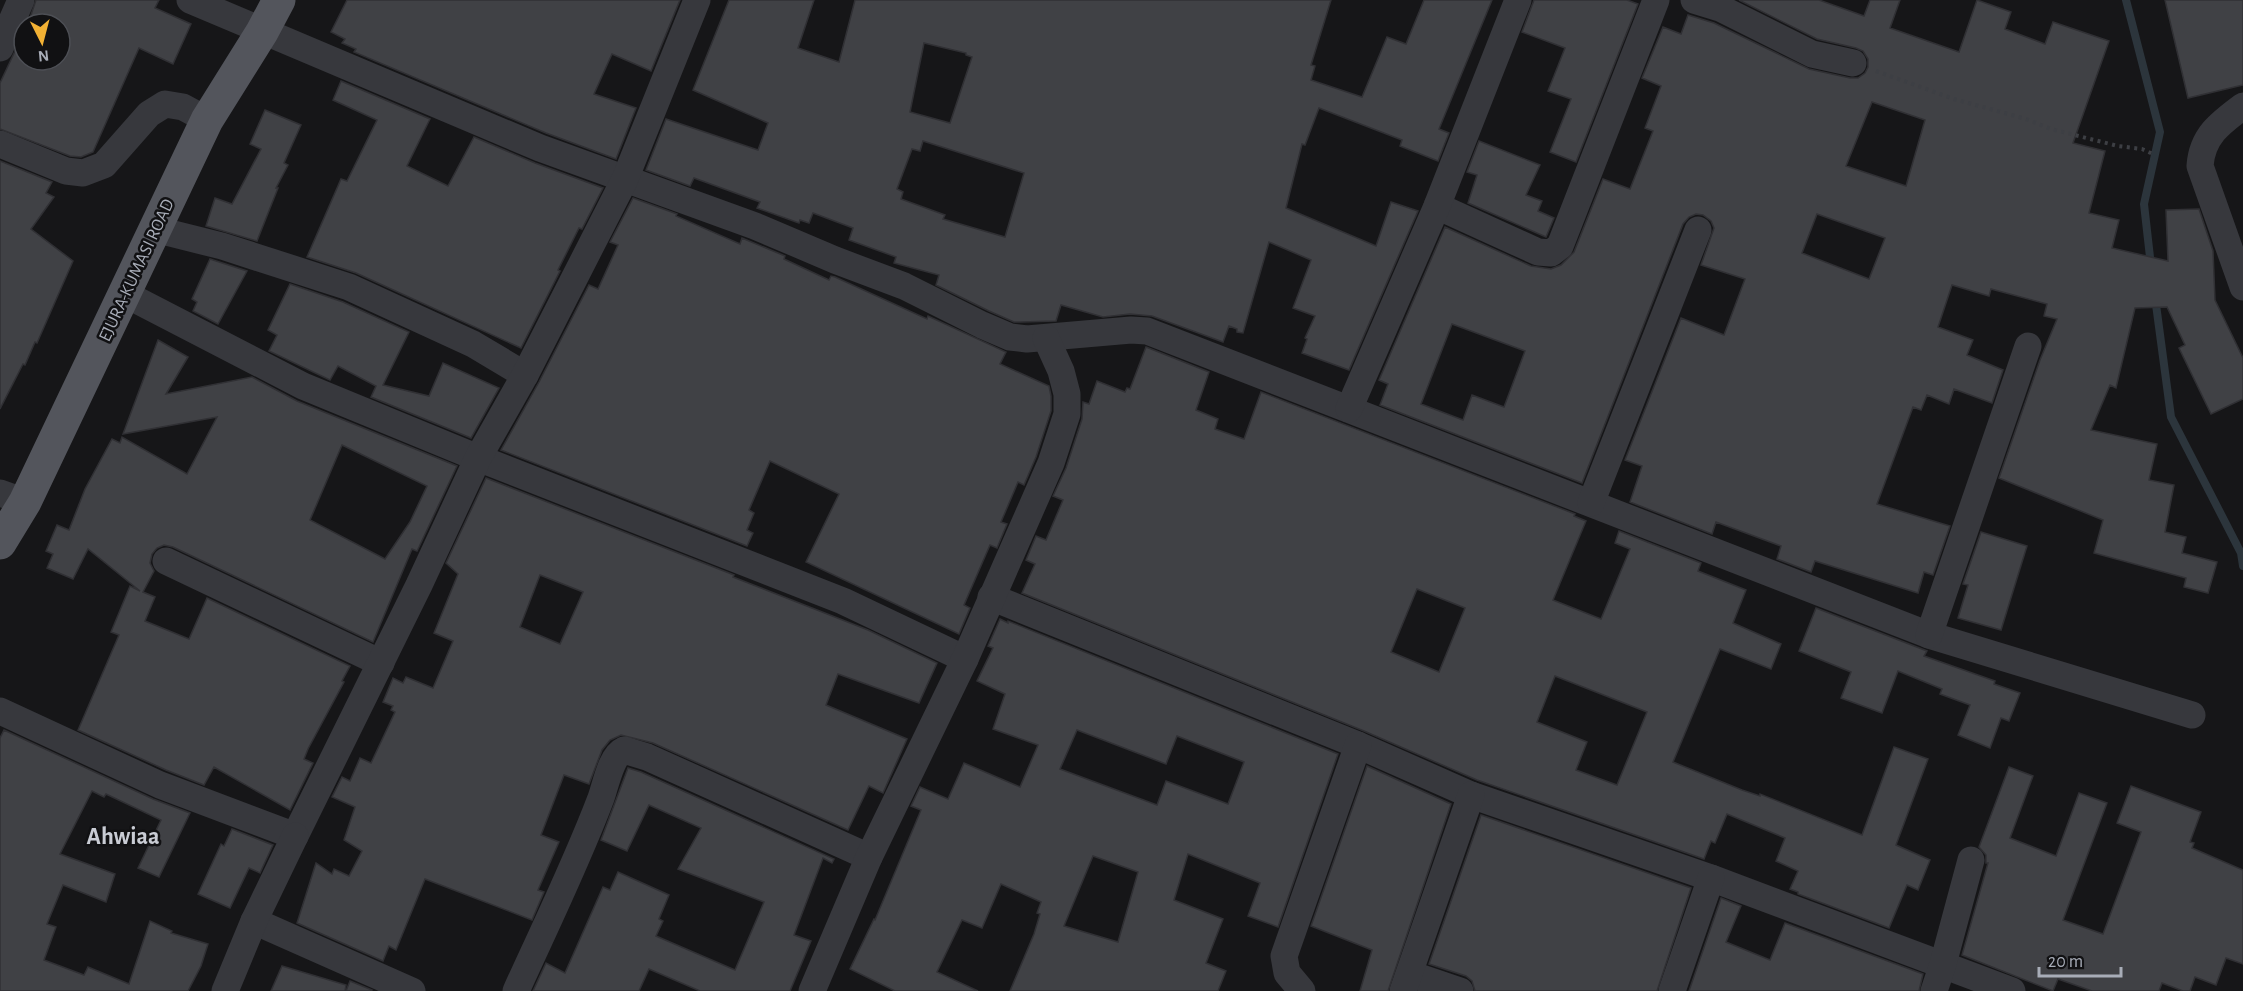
<svg xmlns="http://www.w3.org/2000/svg" width="2243" height="991" font-family="'Alegreya Sans',sans-serif">
<rect width="100%" height="100%" fill="#161618"/>
<g fill="none" stroke-linecap="round" stroke-linejoin="round">
<g stroke="#2c353c" stroke-width="8">
<path d="M2126 0 2160 132 2144 204 2151 266"/>
<path d="M2155 297 2171 417 2241 553 2243 566"/>
</g>
</g>
<g fill="#404145" stroke="#303034" stroke-width="1.5" fill-rule="evenodd">
<path d="M36 0H159L155 8 191 24 173 64 139 48 93 152 81 157 70 156 0 129V83L24 32V60H60V24H28Z"/>
<path d="M347 0H680L651 71 612 54 594 94 636 108 616 159 546 133 354 52 356 49 342 43 345 39 331 32Z"/>
<path d="M729 0H814L798 48 839 62 855 0H1331L1311 65 1315 66 1311 80 1362 97 1387 37 1406 44 1424 0H1492L1439 129 1449 133 1438 161 1400 146 1402 140 1319 108 1305 145 1302 144 1286 208 1376 246 1391 202 1418 211 1349 370 1302 353 1307 339 1305 338 1315 316 1293 308 1311 260 1269 242 1243 333 1237 332V329L1229 326 1223 342 1152 316 1130 314 1103 317 1061 305 1056 321 1021 322H1014L989 311 936 285 939 275 894 263 896 257 849 240 853 228 813 213 809 223 800 220 799 223 757 208 760 202 694 178 690 186 646 170 666 119 758 150 768 123 693 90ZM924 43 966 53V55L972 57 950 123 910 112ZM923 141 1024 173 1005 237 943 219 945 215 901 199 903 192 897 189 912 149 920 151Z"/>
<path d="M1534 0H1627L1638 4 1576 162 1550 152 1571 99 1548 91 1565 48 1522 32Z"/>
<path d="M1739 0H1819L1864 16 1870 0H1900L1890 28 1959 52 1977 0 2011 12 2005 29 2045 44 2053 22 2109 41 2073 143 2105 151 2089 213 2119 220 2112 248 2168 261 2166 210 2199 209 2213 251 2215 300 2243 358V399L2211 414 2179 348 2185 345 2167 307 2135 308 2116 388 2110 385 2091 430 2157 444 2149 480 2174 485 2165 532 2186 537 2182 553 2217 562 2208 593 2184 587 2186 578 2094 553 2103 520 1999 478 2040 360 2057 319 2044 316 2047 304 1991 289 1989 296 1952 285 1938 327 1973 340 1967 355 2003 370 1992 403 1954 389 1949 404 1927 395 1921 410 1913 407 1877 504 1950 526 1933 575 1924 572 1918 593 1815 561 1811 572 1777 559 1781 546 1716 522 1712 534 1630 502 1642 466 1625 460 1681 318 1724 335 1745 279 1701 265 1714 228 1711 221 1703 215 1696 214 1689 217 1683 224 1582 483 1380 405 1388 384 1379 380 1445 227 1531 266 1551 269 1561 265 1574 252 1603 179 1630 189 1653 131 1645 128 1661 86 1642 78 1663 27 1681 34 1688 15 1714 23 1809 69 1850 78H1858L1865 73 1868 67V59L1863 51 1856 48 1817 39ZM1872 102 1925 120 1906 186 1846 166ZM1817 214 1885 238 1869 279 1802 253ZM1452 324 1525 351 1504 407 1472 395 1463 420 1421 404Z"/>
<path d="M2165 0H2243V85L2188 98Z"/>
<path d="M341 81 430 119 407 166 448 186 474 137 535 163 603 188 582 229 579 228 558 270 560 271 521 348 356 273 307 257 341 179 347 181 377 120 333 100Z"/>
<path d="M265 110 301 125 284 163 288 165 276 188H278L257 241 206 226 215 198 232 204 261 149 250 144Z"/>
<path d="M1479 141 1540 165 1526 195 1542 201 1538 211 1554 218 1546 237 1468 203 1477 175 1467 172Z"/>
<path d="M0 161 52 182 46 193 54 197 31 229 73 261 37 343 35 342 25 365 23 364 0 409Z"/>
<path d="M633 198 677 214 676 216 740 244 742 238 749 241 785 256 784 259 829 280 831 276 835 277 927 319 928 316 1006 352 1000 364 1049 386 1051 396V411L1036 457 1024 485 1018 482 1001 522 1007 524 997 548 990 545 964 605 970 608 959 634 806 562 839 494 770 461 749 510 754 513 747 530 753 533 747 546 501 450 539 382 589 285 598 289 618 245 610 242Z"/>
<path d="M210 259 247 271 218 324 193 311 197 302 192 299Z"/>
<path d="M290 284 343 302 409 332 383 385 429 396 443 363 499 388 471 438 371 397 376 386 338 366 330 380 269 351 277 335 268 330Z"/>
<path d="M158 340 188 357 166 394 252 377 297 401 457 466 419 547 417 551 412 549 373 642 173 547 164 545 157 548 152 554 150 563 154 571 143 592 155 597 145 621 189 639 207 598 350 666 342 681 344 682 308 749 304 759 313 763 290 810 214 767 204 785 166 770 78 730 119 635 111 632 130 586 140 591 88 549 73 579 47 568 53 554 46 551 57 525 69 530 85 489 112 439 120 443 122 437 187 474 217 417 123 434ZM342 445 427 486 410 522 385 559 310 520Z"/>
<path d="M1146 347 1209 372 1196 410 1218 419 1215 429 1244 439 1261 392 1575 514 1574 516 1586 521 1553 600 1601 619 1630 549 1615 543 1619 531 1701 563 1698 571 1746 590 1733 623 1781 644 1771 669 1720 649 1673 762 1742 790 1760 796V794L1862 835 1894 747 1928 759 1896 845 1930 860 1918 890 1907 885 1889 928 1798 894V892L1790 889 1798 871 1776 861 1785 838 1727 814 1715 843 1711 841 1704 859 1477 780 1364 731 1022 593 1035 564 1026 560 1036 536 1046 540 1063 500 1053 496 1066 468 1082 419 1083 402 1089 404 1097 381 1125 392 1127 388 1130 389ZM1417 589 1465 608 1439 672 1391 652ZM1555 676 1647 712 1617 785 1576 770 1587 742 1537 722Z"/>
<path d="M486 478 734 575 733 577 868 630 937 663 919 703 838 674 826 705 907 739 883 793 869 786 848 830 653 743 621 735 610 740 602 750 589 784 564 775 541 835 559 842 538 890 544 892 532 920 425 879 396 950 389 946 383 961 297 923 316 863 332 874 334 869 349 876 362 851 344 840 355 807 332 797 342 777 350 781 360 758 371 763 395 712 391 710 393 706 383 702 393 678 403 683 406 677 433 688 453 641 434 633 458 574 446 563ZM540 575 583 592 560 644 520 627Z"/>
<path d="M1981 532 2027 546 2001 630 1958 618 1968 585 1963 584Z"/>
<path d="M1816 608 1927 651 1924 656 1995 681 1994 684 2020 693 2009 721 2001 718 1990 748 1958 735 1970 705 1940 694 1942 689 1898 671 1882 713 1841 698 1851 672 1799 651Z"/>
<path d="M1000 619 1008 623V621L1338 754 1278 927 1248 916 1260 883 1188 854 1174 900 1223 919 1206 963 1226 971 1218 991H1010L1034 934 1040 914 1037 913 1041 902 1001 884 982 928 962 920 937 972 978 991H895L850 969 874 919 875 920 921 810 911 806 920 787 948 799 964 763 1020 787 1038 745 993 729 1005 694 977 681 993 648 988 646ZM1077 730 1166 764 1177 736 1244 762 1228 804 1166 781 1157 805 1060 769ZM1093 856 1138 872 1118 942 1064 926Z"/>
<path d="M4 730 153 799 190 813 159 877 138 868 161 820 106 794 104 797 92 791 60 854 115 874 106 902 63 885 47 924 56 927 44 960 84 975 88 967 129 984 150 921 172 931 171 933 208 944 201 966 188 991H0V738Z"/>
<path d="M1367 766 1451 804 1388 991H1360L1372 950 1311 926Z"/>
<path d="M2009 767 2033 776 2010 838 2056 856 2079 793 2107 803 2063 920 2103 934 2141 832 2117 823 2131 786 2201 812 2190 842 2194 843 2192 848 2243 870V964L2226 958 2216 985 2195 977 2190 991H2183L2162 983 2159 991H2092L2058 979 2053 991 1962 955 1988 863H1986V855L1979 847Z"/>
<path d="M628 768 641 772 834 859 832 863 823 858 794 935 811 941 790 991H700L649 969 639 991H533L546 963 565 973 603 887 610 890 618 872 669 895 659 919 663 921 656 936 735 970 764 902 678 869 701 828 649 805 627 851 601 840Z"/>
<path d="M1481 815 1691 888 1657 991H1475L1472 981 1466 976 1429 964Z"/>
<path d="M232 829 273 845 260 873 249 868 230 908 198 894 221 844 224 846Z"/>
<path d="M1721 898 1741 906 1726 942 1770 960 1785 923 1923 974 1919 991H1689Z"/>
<path d="M282 966 346 985 345 991H271Z"/>
<path d="M350 981 372 990 371 991H346Z"/>
</g>
<g fill="none" stroke-linecap="round" stroke-linejoin="round">
<path stroke="#3d3f44" stroke-width="4" stroke-dasharray="3 4.5" stroke-linecap="butt" d="M1876 71 1954 99 2026 119 2051 129 2118 146 2142 149 2155 155"/>
<g stroke="#37383d" stroke-width="27">
<path d="M190 0 540 148 755 226 835 260 904 286 982 325 1010 337 1027 339 1131 330 1147 331 1929 635 2192 715"/>
<path d="M1694 0 1720 8 1812 54 1853 63"/>
<path d="M0 48 21 0"/>
<path d="M2243 106C2220 123 2202 136 2200 166L2243 287"/>
<path d="M0 144 66 171 83 173 104 165 149 114 165 104 183 107 207 120"/>
<path d="M1437 206 1538 252 1551 253 1560 246 1656 0"/>
<path d="M154 229 222 246 349 287 473 344 525 375"/>
<path d="M125 294 303 386 478 458 843 601 965 659"/>
<path d="M1349 409 1437 206 1518 0"/>
<path d="M0 493 25 502"/>
<path d="M1591 503 1698 230"/>
<path d="M166 561 381 663"/>
<path d="M991 597 1358 745 1471 795 1711 878 2012 991"/>
<path d="M1929 635 2028 346"/>
<path d="M0 711 160 785 295 836 419 585 478 458 525 375 625 179 697 0"/>
<path d="M254 921 412 991"/>
<path d="M1410 974 1460 991"/>
<path d="M225 991 254 921 295 836"/>
<path d="M516 991C545 927 576 864 601 798 606 784 611 756 624 750L647 757 869 857"/>
<path d="M812 991 869 857 965 659 1051 463 1067 414V394L1061 371 1046 338"/>
<path d="M1302 991 1287 973 1284 956 1358 745"/>
<path d="M1403 991 1471 795"/>
<path d="M1672 991 1711 878"/>
<path d="M1934 991 1943 964 1971 860"/>
</g>
<path stroke="#53555c" stroke-width="33" d="M0 543 25 502 207 120 262 32 279 0"/>
</g>
<g text-anchor="middle" stroke-width="5" stroke-linejoin="round" paint-order="stroke">
<g font-size="18" fill="#a8adb8" stroke="#111113">
<text transform="translate(136 270) rotate(-65)" y="6">EJURA-KUMASI ROAD</text>
</g>
<g font-size="24" font-weight="bold" fill="#c9ccd4" stroke="#111113">
<text x="123" y="844">Ahwiaa</text>
</g>
</g>
<g transform="translate(42 42) rotate(174)"><circle r="28" fill="#111113" stroke="#4d4f55" stroke-width="1.5"/>
<path d="M0-4.5L10 22L0 15L-10 22Z" fill="#f2b134"/>
<text y="-9" font-size="16" font-weight="bold" text-anchor="middle" fill="#a8adb8">N</text>
</g>
<path d="M2039 967v9h82v-9" fill="none" stroke="#a8adb8" stroke-width="3"/>
<text x="2048" y="967" font-size="18" fill="#a8adb8" stroke="#111113" stroke-width="4.5" paint-order="stroke">20 m</text>
</svg>
